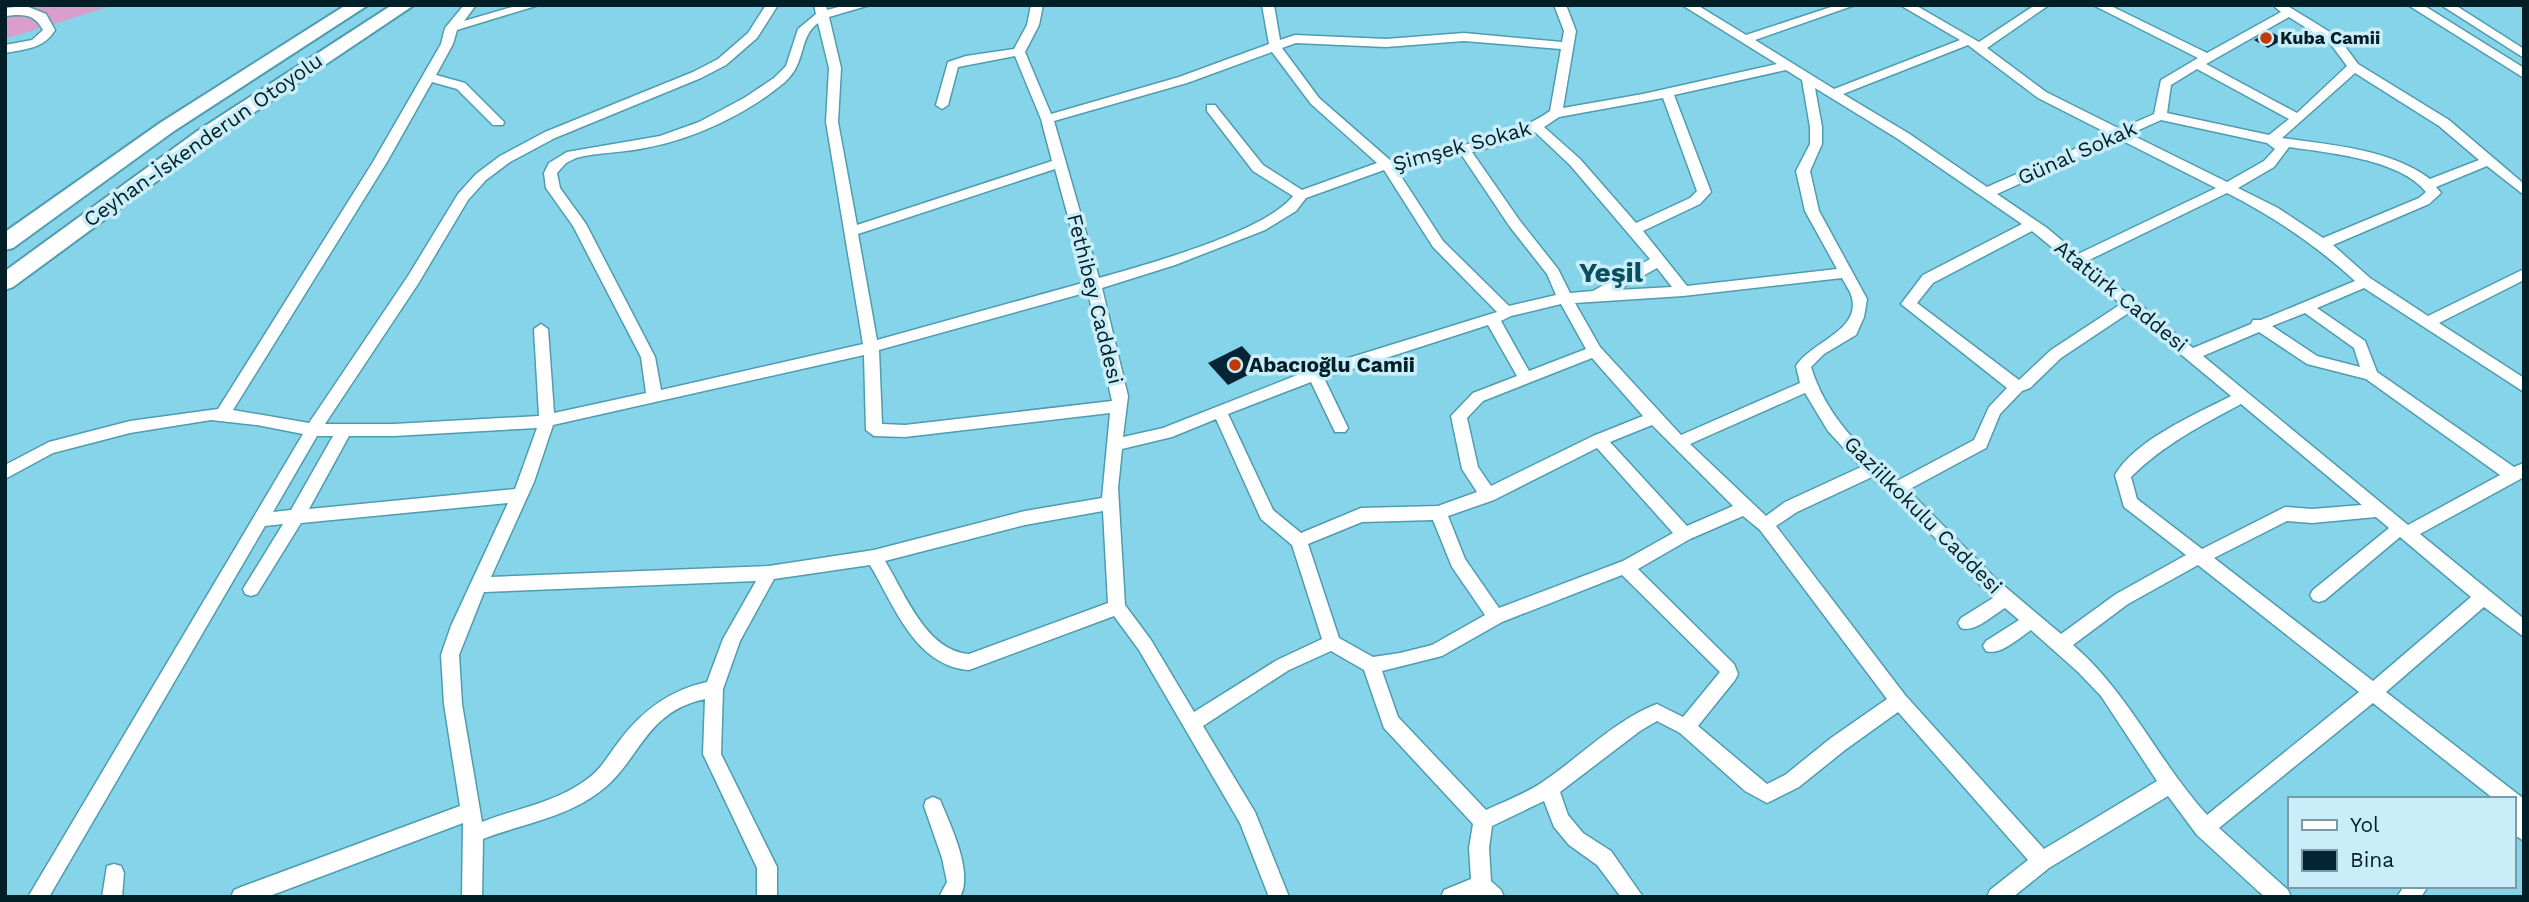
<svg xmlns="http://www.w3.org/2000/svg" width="2529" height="902" font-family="'Work Sans',sans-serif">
<rect width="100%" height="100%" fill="#86d4e9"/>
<path fill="#da9eca" d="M5 5H114L5 39Z"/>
<g fill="#052537">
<path d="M2269 31 2284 39 2268 48 2254 40Z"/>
<path d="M1242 346 1262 368 1228 385 1208 363Z"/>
</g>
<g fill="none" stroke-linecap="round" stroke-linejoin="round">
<defs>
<g id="minor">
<path d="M464 5H476L464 21 519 5H539L457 30 453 44 436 75 465 83 504 122 503 125H493L457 89 432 82 387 162 233 410 309 423 408 276 458 194 476 174 500 156 545 132 693 72 718 59 748 33 766 5H778L757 38 726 65 701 78 555 138 510 162 486 180 468 200 418 284 325 424H394L539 416 534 329 541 324 548 329 554 413 646 393 641 357 573 226 546 188 544 173 549 163 567 152 660 136 699 122 744 98 774 78 786 66 798 29 816 14 814 5H826L827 10 846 5H870L829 17 841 68 838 122 857 225 1052 161 1041 119 1015 56 958 67 948 105 942 109 936 105 948 62 966 56 1014 49 1027 25 1031 5H1043L1039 25 1025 52 1051 114 1179 77 1269 44 1262 5H1274L1280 40 1295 35 1386 39 1464 33 1562 42 1564 31 1554 5H1566L1576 31 1563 108 1643 94 1777 64 1682 5H1697L1746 35 1837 5H1855L1755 40 1834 89 1960 40 1900 5H1915L1979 42 2035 5H2049L1987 48 2046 92 2120 129 2154 114 2161 80 2198 58 2093 5H2109L2207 53 2281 12 2275 7 2276 5H2286L2338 37 2358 64 2449 120 2524 184V195L2487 166 2436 187 2441 193 2429 204 2333 245 2370 278 2428 316 2524 269V280L2439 323 2524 378V392L2364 288 2317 308 2365 341 2377 372 2514 467 2524 463V477L2420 534 2524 619V637L2484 607 2386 692 2524 799V841L2513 834V799H2494L2373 703 2219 828 2288 890 2291 897H2265L2258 891 2197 835 2168 796 2049 868 2013 897H1987L1990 890 2028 860 1898 712 1845 750 1799 787 1767 803 1745 791 1680 733 1657 721 1640 731 1560 792 1568 815 1583 833 1611 851 1643 897H1621L1597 865 1569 845 1554 827 1544 801 1492 826 1489 848 1491 881 1501 890 1504 897H1441L1444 890 1471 879 1469 848 1473 824 1384 728 1364 670 1331 651 1289 670 1203 726 1255 812 1289 897H1269L1240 823 1139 650 1114 616 969 670C915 666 894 605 870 565L774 579 740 641 723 689 721 754 777 867V897H757V868L703 754 705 699C643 712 640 763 598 793 564 818 522 824 483 839L482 897H462L463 823 267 897H231L234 890 241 887 460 806 444 704 441 655 451 626 508 503 301 523 257 594 251 596 245 594 243 589 283 524 265 526 49 897H28L303 434 257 425 211 420 130 433 53 453 5 479V465L49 442 130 421 218 409 373 162 441 44 445 28ZM2289 17 2330 43 2347 66 2297 113 2206 64ZM818 23 829 68 826 122 863 344 661 390 655 357 586 224 560 188 557 173 566 163 576 158C599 152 622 153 645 148 694 139 747 114 785 82 807 62 798 38 818 23ZM1464 41 1561 49 1550 111C1502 144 1445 147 1390 160L1319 98 1282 48 1296 43 1386 47ZM1968 45 2038 98 2109 134 1987 187 1908 133 1843 94ZM1272 52 1311 104 1377 163 1302 190 1263 165 1215 105H1207V111L1253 171 1293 196C1265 232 1145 265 1099 278L1054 121 1187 83ZM2197 69 2289 119 2269 135 2167 113 2171 85ZM1786 70 1802 80 1810 127V144L1796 171 1805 211 1837 269 1687 286 1643 231 1700 204 1711 192 1674 95ZM2355 73 2439 126 2479 160 2430 179C2390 149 2331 145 2282 138ZM1815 88 1898 139 2022 224 1923 275 1901 304 2007 388 1989 407 1974 440 1897 481C1860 448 1826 416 1811 367L1824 354 1856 335 1864 317 1867 299 1819 211 1810 171 1822 144V127ZM1663 98 1697 191 1690 198 1636 223 1580 159 1544 127 1559 117ZM2161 120 2267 143 2275 149 2264 161 2227 182 2130 134ZM1535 132 1570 165 1650 259 1593 291 1570 293 1558 269 1520 221 1472 152 1503 144ZM2119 139 2216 188 2078 254 2047 228 1997 194ZM2289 147C2329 153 2400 159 2426 192L2419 198 2323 238 2278 208 2238 188 2274 167ZM1461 154 1510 227 1547 274 1556 295 1509 306 1443 241 1395 167ZM1055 169 1086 282 877 340 858 234ZM1384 170 1433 247 1497 312 1310 370 1163 428 1123 437 1128 396 1102 288 1175 265 1265 230 1296 211 1306 198ZM2227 193C2274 217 2316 245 2355 281L2261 320H2253L2251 324 2193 348 2087 261ZM2032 231 2121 304 2051 350 2019 380 1917 303 1933 283ZM1657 268 1672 287 1618 290ZM1842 278C1845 284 1851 292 1852 298 1860 331 1811 342 1796 366L1800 383 1681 435 1600 347 1575 303 1683 296ZM1088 292 1112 401 905 425 882 424 879 350ZM1561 304 1586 349 1529 371 1501 321 1511 316ZM2130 312 2231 396C2196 414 2135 440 2115 475L2124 507 2186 555 2116 594 2061 634 1996 579 1908 490 1986 448 2000 414 2022 391 2030 388 2061 358ZM2305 313 2354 348 2360 367 2317 356 2272 326ZM1488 325 1517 376 1473 393 1451 416 1462 469 1477 492 1438 506 1361 508 1301 533 1273 510 1228 414 1311 382 1335 432H1345L1348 428 1324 378ZM2259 332 2307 364 2366 379 2500 475 2408 525 2203 356ZM864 355 866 430 874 436 905 437 1110 413 1102 498 1025 511 874 550 769 566 491 577 534 482 553 425ZM1592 358 1643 416 1593 436 1491 486 1478 467 1467 418 1483 401ZM1805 393 1828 431 1861 467 1785 502 1766 516 1690 444ZM2241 404 2362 505 2312 509 2285 507 2202 549 2137 499 2131 477C2163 445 2202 425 2241 404ZM1216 419 1261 519 1292 545 1322 639 1277 660 1194 712 1151 640 1125 605 1118 488 1122 449 1172 437ZM1652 425 1733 506 1687 526 1610 442ZM537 428 515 489 309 509 349 436H394ZM317 436H333L291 510 273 512ZM1597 448 1673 533 1623 561 1499 608 1465 559 1448 516 1494 500ZM1872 477 1911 513 1993 598 1961 618 1958 623 1961 628C1975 633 1993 615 2005 608L2019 620 1986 641 1983 646 1986 651C2000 656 2019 638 2031 630L2078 672 2101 696 2157 781 2044 849 1905 695 1776 526 1797 512ZM1103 511 1108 603 969 654C926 651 905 593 885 561L1025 525ZM1743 516 1760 530 1887 699 1831 738 1785 775 1767 784 1698 726 1735 680 1738 674 1734 664 1638 569 1690 539ZM2376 517 2389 528 2313 590 2310 595 2313 600 2319 602 2325 600 2400 537 2471 597 2373 681 2214 558 2287 521 2312 523ZM1433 520 1452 567 1485 615 1432 645 1400 653 1373 657 1339 638 1308 544 1362 522ZM2198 565 2359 692 2207 815C2158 761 2129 693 2073 645L2128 604ZM1622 575 1720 672 1683 717 1657 704C1615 720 1581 756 1544 781 1527 793 1505 801 1486 810L1398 717 1382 671 1442 656 1502 622ZM756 581 723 639 707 682C670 690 643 710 620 740 609 754 601 770 586 780 555 803 517 808 482 822L462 704 459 655 484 592Z"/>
<path d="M2408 5H2423L2524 68V78Z"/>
<path d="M2441 5H2455L2524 49V58Z"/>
<path d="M26 6 46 14 55 30C44 49 25 49 5 53V45L32 40 43 30C34 13 23 14 5 16V8Z"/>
<path d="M933 797 940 800C950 824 974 873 960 897H939L947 882 942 858 924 806 926 800Z"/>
<path d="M114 864 121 866 124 873 122 897H102L107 866Z"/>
<path d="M2404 886H2428L2421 897H2397Z"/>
</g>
<g id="highway">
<path d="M346 5H368L174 131 13 248 5 250V232L160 123Z"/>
<path d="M392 5H414L210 142 13 287 5 290V271L196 132Z"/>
</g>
</defs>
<use href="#minor" stroke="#4e9cb0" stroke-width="3"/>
<use href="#highway" stroke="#4e9cb0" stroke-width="4"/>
<use href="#minor" fill="#fff" fill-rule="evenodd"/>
<use href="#highway" fill="#fff" fill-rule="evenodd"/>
</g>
<g fill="#c13908" stroke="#c9eef9" stroke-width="2.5">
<circle cx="2266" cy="38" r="7"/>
<circle cx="1235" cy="365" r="7"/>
</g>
<g text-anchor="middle" stroke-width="7" stroke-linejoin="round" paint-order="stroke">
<g font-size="18" font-weight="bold" fill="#001f27" stroke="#c9eef9" text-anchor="start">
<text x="2280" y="44">Kuba Camii</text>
</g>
<g font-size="21" fill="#001f27" stroke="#c9eef9">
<text transform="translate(203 140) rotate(-35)" y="7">Ceyhan-İskenderun Otoyolu</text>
<text transform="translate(1462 146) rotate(-15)" y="7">Şimşek Sokak</text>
<text transform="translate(2077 153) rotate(-24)" y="7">Günal Sokak</text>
<text transform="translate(2121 296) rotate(39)" y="7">Atatürk Caddesi</text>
<text transform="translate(1095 299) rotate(76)" y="7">Fethibey Caddesi</text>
<text transform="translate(1923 515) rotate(45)" y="7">Gaziilkokulu Caddesi</text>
</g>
<g font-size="21" font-weight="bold" fill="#001f27" stroke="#c9eef9" text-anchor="start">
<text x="1249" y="372">Abacıoğlu Camii</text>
</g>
<g font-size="28" font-weight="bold" fill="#0b4e5c" stroke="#c9eef9">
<text x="1611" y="282">Yeşil</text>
</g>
</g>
<rect width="2529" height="902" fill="none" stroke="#001f27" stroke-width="14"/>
<rect x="2288" y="797" width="228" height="91" fill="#c9eef9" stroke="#799ba5" stroke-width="2"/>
<rect x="2302" y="820" width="35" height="10" fill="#ffffff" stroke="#799ba5" stroke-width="2"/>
<text x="2350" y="832" font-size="21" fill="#001f27">Yol</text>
<rect x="2302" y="850" width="35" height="21" fill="#052537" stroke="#799ba5" stroke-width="2"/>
<text x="2350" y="867" font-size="21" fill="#001f27">Bina</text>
</svg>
